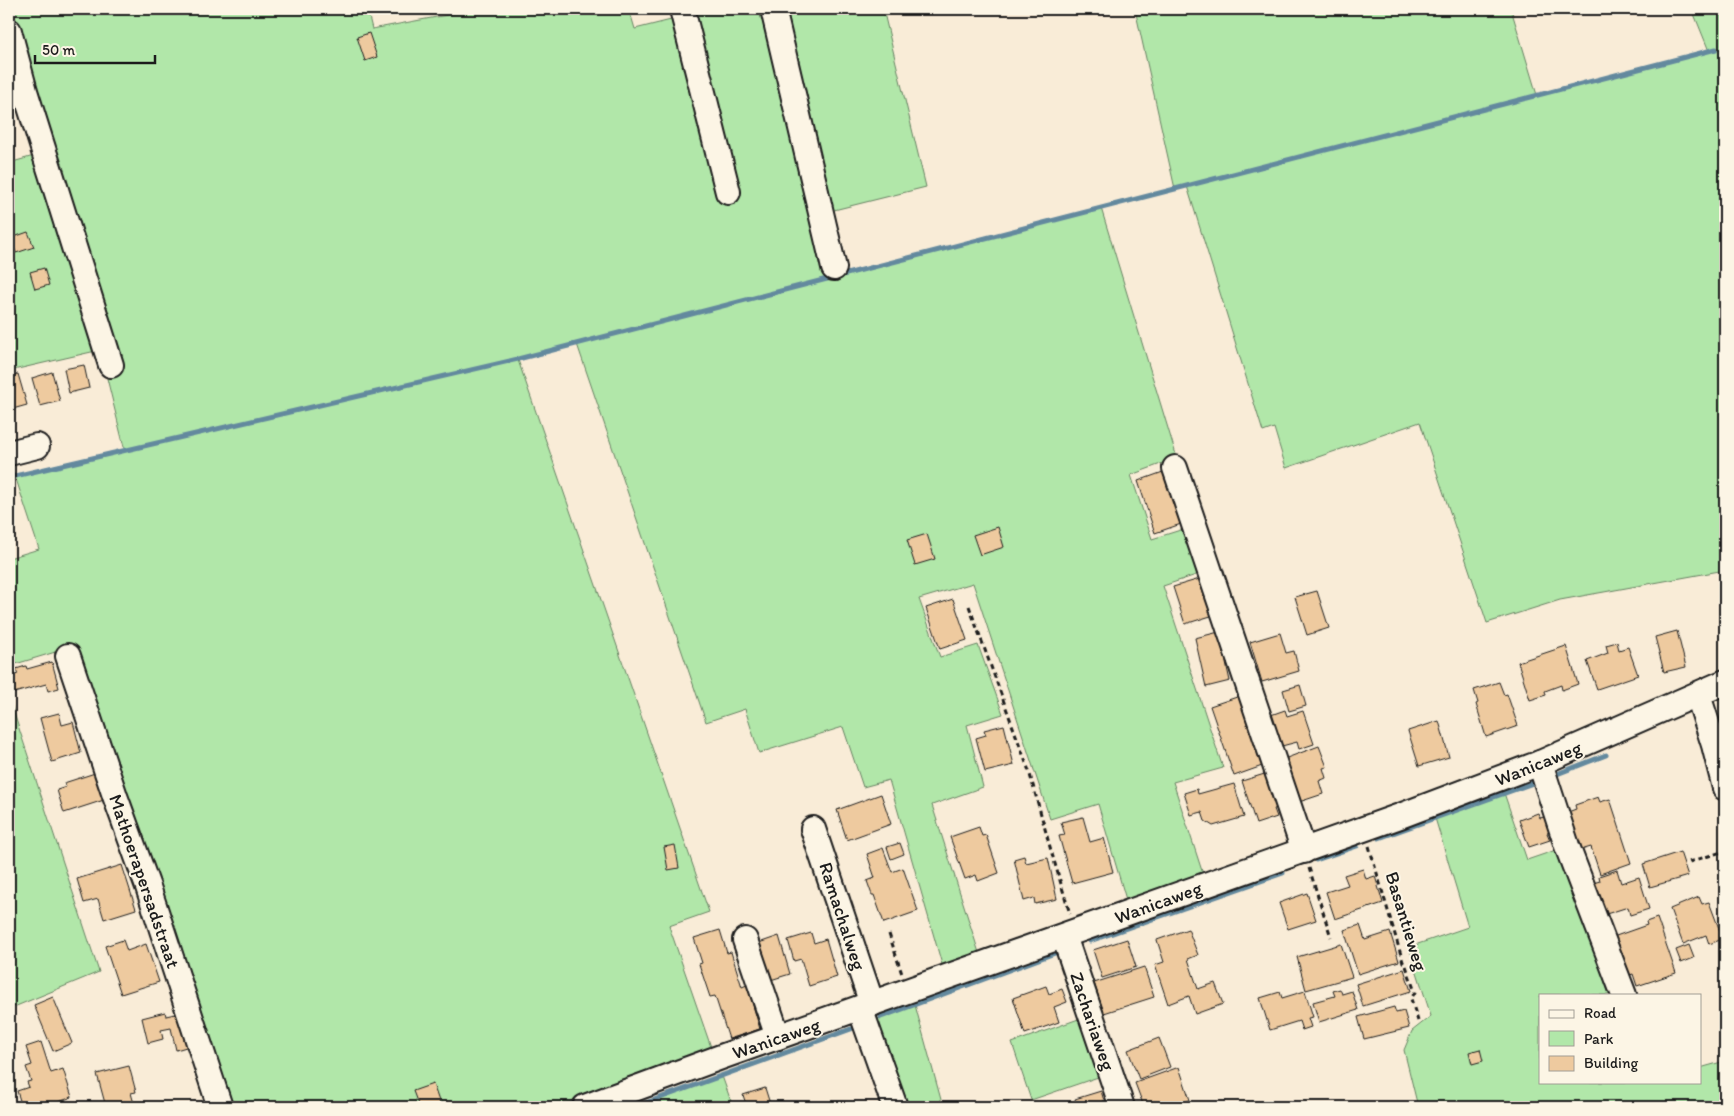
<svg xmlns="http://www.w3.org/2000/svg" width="1734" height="1116" font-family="Itim,sans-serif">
<rect width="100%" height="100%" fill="#f9ecd7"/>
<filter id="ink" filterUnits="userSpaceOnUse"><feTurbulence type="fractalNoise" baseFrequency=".02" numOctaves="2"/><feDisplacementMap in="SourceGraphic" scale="10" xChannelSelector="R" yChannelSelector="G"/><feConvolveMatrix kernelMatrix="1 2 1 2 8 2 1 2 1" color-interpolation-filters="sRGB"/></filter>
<g filter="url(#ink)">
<g fill="#b1e7a9" stroke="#668262">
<path d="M9 9H367L372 29 469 11V9H629L635 29 679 18 690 9H764L830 277 1101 208 1177 458 1131 475 1152 539 1190 527 1205 572 1163 586 1223 768 1173 782 1203 874 1127 903 1098 804 1050 819 973 583 919 599 940 657 978 645 1003 714 967 725 983 787 932 805 980 956 943 968 889 780 863 787 843 727 759 753 745 709 706 722 577 344 518 360 709 912 669 926 712 1050 556 1107H305L303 1104 296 1107H229L72 647 9 666V558L39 549 15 476 125 451 100 350 9 371V163L48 152Z"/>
<path d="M776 9H883L926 187 826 212Z"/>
<path d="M1135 9H1511L1537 95 1709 51 1692 9H1725V570L1560 600 1487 623 1420 422 1286 468 1274 428 1263 432 1187 186 1175 189Z"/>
<path d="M9 698 99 972 9 1009Z"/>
<path d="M1504 793 1527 860 1562 848 1609 995H1540V1082H1700V1068L1725 1061V1107H1418L1404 1050 1412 1031 1431 1016 1409 947 1468 927 1435 818Z"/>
<path d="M915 1005 943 1107H902L872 1021Z"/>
<path d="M1084 1017 1104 1075 1031 1100 1012 1043Z"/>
<path d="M722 1076 733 1107H635Z"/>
</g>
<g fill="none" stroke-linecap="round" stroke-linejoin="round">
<g stroke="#63899e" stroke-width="5">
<path d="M15 476 518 359 1716 49"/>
<path d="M1557 774 1606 755"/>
<path d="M1379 838 1533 783"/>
<path d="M1316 860 1357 846"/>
<path d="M1090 941 1283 873"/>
<path d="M881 1017 1055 953"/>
<path d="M635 1107 851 1029"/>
</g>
</g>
<g fill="#eeca9f" stroke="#1c1c1c">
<path d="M369 33 377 57 365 61 357 37Z"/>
<path d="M28 232 34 247 16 253 11 238Z"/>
<path d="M44 268 49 285 35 289 30 272Z"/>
<path d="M84 365 89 388 69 393 64 369Z"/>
<path d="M52 372 60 401 40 406 32 378Z"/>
<path d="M18 374 27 405 9 410V376Z"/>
<path d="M1163 472 1181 524 1155 533 1138 481Z"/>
<path d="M998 527 1004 547 980 555 973 535Z"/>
<path d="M927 534 935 559 915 565 907 540Z"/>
<path d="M1203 578 1214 615 1185 624 1173 587Z"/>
<path d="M1317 591 1329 628 1307 635 1295 597Z"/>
<path d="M953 599 967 640 940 649 926 608Z"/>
<path d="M1677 631 1686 667 1664 672 1655 637Z"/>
<path d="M1219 632 1230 681 1206 687 1195 638Z"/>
<path d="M1280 633 1286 653 1294 651 1299 671 1262 682 1250 642Z"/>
<path d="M1617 642 1619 650 1628 647 1638 675 1597 689 1587 661 1608 653 1606 645Z"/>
<path d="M1566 646 1578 684 1562 690 1561 685 1545 691 1546 695 1530 700 1518 662Z"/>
<path d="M52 662 59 688 48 691 46 684 14 693 9 677 18 674 16 669 26 666 27 669Z"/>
<path d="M1499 682 1504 695 1507 694 1518 726 1486 737 1476 704 1478 703 1474 690Z"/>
<path d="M1300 685 1306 706 1289 711 1283 690Z"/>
<path d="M1246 694 1265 765 1234 776 1210 706Z"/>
<path d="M1285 710 1287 716 1303 711 1314 744 1299 749 1297 742 1278 747 1268 716Z"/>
<path d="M59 713 62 725 73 722 81 753 52 762 40 718Z"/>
<path d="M1439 721 1449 757 1419 766 1408 731Z"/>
<path d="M1004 725 1014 765 985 772 976 738 986 735 984 730Z"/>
<path d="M1319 746 1327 767 1323 768 1326 778 1319 781 1323 794 1299 802 1284 759Z"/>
<path d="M1271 772 1282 806 1274 809 1277 817 1256 824 1242 781Z"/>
<path d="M95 773 104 800 64 813 57 790 66 787 64 783Z"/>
<path d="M1234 784 1244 817 1213 826 1205 821 1202 812 1191 815 1184 793 1197 789 1198 794Z"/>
<path d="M881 794 891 824 847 840 837 810Z"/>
<path d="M1598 797 1600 802 1610 799 1631 863 1600 874 1591 847 1581 850 1568 812 1576 809 1575 805Z"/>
<path d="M1538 813 1540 818 1548 816 1553 831 1547 833 1550 840 1529 847 1519 820Z"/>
<path d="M1083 817 1090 842 1104 838 1113 872 1072 883 1059 836 1065 835 1061 822Z"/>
<path d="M979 827 982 836 986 835 999 873 978 881 976 875 965 879 950 837Z"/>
<path d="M900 843 904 854 891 859 887 847Z"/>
<path d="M675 845 679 868 668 870 664 847Z"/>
<path d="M883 848 892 872 903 868 918 911 884 923 874 895H872L867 881 875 878 867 854Z"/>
<path d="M1680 852 1688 876 1650 887 1643 864Z"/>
<path d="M1024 856 1026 863 1048 858 1057 899 1035 904 1034 898 1024 901 1014 859Z"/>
<path d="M122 865 136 909 104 919 98 899 84 903 77 879Z"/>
<path d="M1363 869 1366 879 1375 876 1383 903 1335 919 1326 892 1348 885 1344 875Z"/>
<path d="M1617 870 1621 883 1639 877 1649 909 1630 915 1628 907 1603 915 1593 883 1600 881 1599 876Z"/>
<path d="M1307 893 1316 920 1288 929 1279 903Z"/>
<path d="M1699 897 1702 904 1709 902 1723 939 1709 944 1706 935 1683 944 1670 909Z"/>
<path d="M1657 918 1676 973 1637 986 1633 974 1627 976 1613 937 1647 925 1646 922Z"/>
<path d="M1360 925 1365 940 1390 932 1399 961 1358 974 1344 930Z"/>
<path d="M1188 929 1198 955 1188 959 1198 989 1215 983 1223 1004 1195 1014 1189 996 1168 1004 1155 965 1164 962 1157 940Z"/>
<path d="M720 930 727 953 731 952 742 987 747 985 760 1029 729 1039 715 996 710 997 699 964 702 963 694 938Z"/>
<path d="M811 933 814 943 826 939 837 977 809 986 801 959 794 961 788 940Z"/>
<path d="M779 936 790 974 764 982 753 945Z"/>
<path d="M1127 939 1136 967 1102 978 1093 950Z"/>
<path d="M123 940 127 951 146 944 159 982 121 994 105 946Z"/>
<path d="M1341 944 1352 977 1306 990 1297 957Z"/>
<path d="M1689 945 1694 958 1681 963 1676 950Z"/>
<path d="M1144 967 1154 997 1104 1013 1094 983Z"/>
<path d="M1404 969 1411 991 1363 1006 1356 984Z"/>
<path d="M1046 986 1049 994 1062 989 1067 1002 1054 1007 1059 1022 1025 1034 1013 998Z"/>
<path d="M1340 989 1342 994 1352 991 1358 1010 1319 1022 1313 1002 1335 996 1333 991Z"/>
<path d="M1305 991 1313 1017 1308 1018 1311 1027 1302 1030 1299 1021 1270 1030 1260 998 1280 992 1282 998Z"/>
<path d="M53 997 72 1043 53 1051 34 1005Z"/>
<path d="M1394 1007 1396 1013 1404 1011 1409 1028 1364 1039 1358 1017Z"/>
<path d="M165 1012 166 1016 184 1012 193 1045 176 1050 171 1028 161 1030 163 1039 148 1043 142 1018Z"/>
<path d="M1159 1038 1170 1067 1139 1079 1128 1050Z"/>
<path d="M41 1042 51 1073 63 1069 72 1097 56 1103 58 1107H22L17 1091 29 1087 27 1082 31 1081 26 1067 32 1065 26 1047Z"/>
<path d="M1480 1049 1483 1061 1472 1064 1469 1052Z"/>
<path d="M129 1066 136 1092 131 1093 135 1107H106L97 1074Z"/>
<path d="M1179 1067 1190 1100 1169 1107H1144L1135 1083Z"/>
<path d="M433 1084 441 1107H419L413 1091Z"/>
<path d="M765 1088 771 1107H747L743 1095Z"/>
<path d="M1101 1091 1106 1107H1077L1075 1099Z"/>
</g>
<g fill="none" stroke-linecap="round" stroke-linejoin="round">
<defs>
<g id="minor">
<path d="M682 9 728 192"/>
<path d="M773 9 834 268"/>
<path d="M9 31 25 91 111 365"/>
<path d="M9 453 37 446"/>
<path d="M1175 468 1304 851"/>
<path d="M68 656 115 796 148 887 220 1107"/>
<path d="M1698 695 1714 745 1725 788"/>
<path d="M1540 763 1567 846 1624 995"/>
<path d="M813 829 872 1004"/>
<path d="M1064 936 1122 1107"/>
<path d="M745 940 778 1037"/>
<path d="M860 1008 895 1107"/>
<path d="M585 1107 721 1057 1400 816 1540 763 1725 682"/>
</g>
</defs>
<use href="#minor" stroke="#1c1c1c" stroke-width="28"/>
<g stroke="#1c1c1c" stroke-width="3" stroke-dasharray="5 4" stroke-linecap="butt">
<path d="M969 606 1029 771 1050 847 1070 914"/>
<path d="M1369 846 1403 962 1406 966 1415 992 1411 999 1418 1021"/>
<path d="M1689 862 1725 851"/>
<path d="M1309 868 1331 937"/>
<path d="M889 934 902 974"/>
</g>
<use href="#minor" stroke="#fcf5e5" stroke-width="24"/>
</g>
</g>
<g text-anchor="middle" stroke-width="4" stroke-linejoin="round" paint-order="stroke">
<g font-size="19" fill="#1c1c1c" stroke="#fcf5e5">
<text transform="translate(1538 763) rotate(-22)" y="7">Wanicaweg</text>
<text transform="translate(145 881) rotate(71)" y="7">Mathoerapersadstraat</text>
<text transform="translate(1158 902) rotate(-20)" y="7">Wanicaweg</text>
<text transform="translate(843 916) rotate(72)" y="7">Ramachalweg</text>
<text transform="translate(1407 921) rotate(73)" y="7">Basantieweg</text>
<text transform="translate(1093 1021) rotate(71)" y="7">Zachariaweg</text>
<text transform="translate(776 1038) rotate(-19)" y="7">Wanicaweg</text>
</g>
</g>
<rect width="1734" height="1116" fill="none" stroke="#fcf5e5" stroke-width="30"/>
<rect x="15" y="15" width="1704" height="1086" fill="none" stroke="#1c1c1c" stroke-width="2" filter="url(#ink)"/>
<rect x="1539" y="994" width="162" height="90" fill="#fcf5e5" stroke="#a29e95"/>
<rect x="1549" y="1010" width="25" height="8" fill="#fcf5e5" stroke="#a29e95"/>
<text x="1584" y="1018" font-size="15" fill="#1c1c1c">Road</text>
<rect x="1549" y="1031" width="25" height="15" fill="#b1e7a9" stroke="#a29e95"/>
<text x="1584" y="1044" font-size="15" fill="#1c1c1c">Park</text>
<rect x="1549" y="1056" width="25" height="15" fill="#eeca9f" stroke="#a29e95"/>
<text x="1584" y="1068" font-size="15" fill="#1c1c1c">Building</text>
<path d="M35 55v8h120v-8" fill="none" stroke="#1c1c1c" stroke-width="2.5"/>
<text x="42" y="55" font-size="15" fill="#1c1c1c" stroke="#fcf5e5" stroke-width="4" paint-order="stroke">50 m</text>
</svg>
